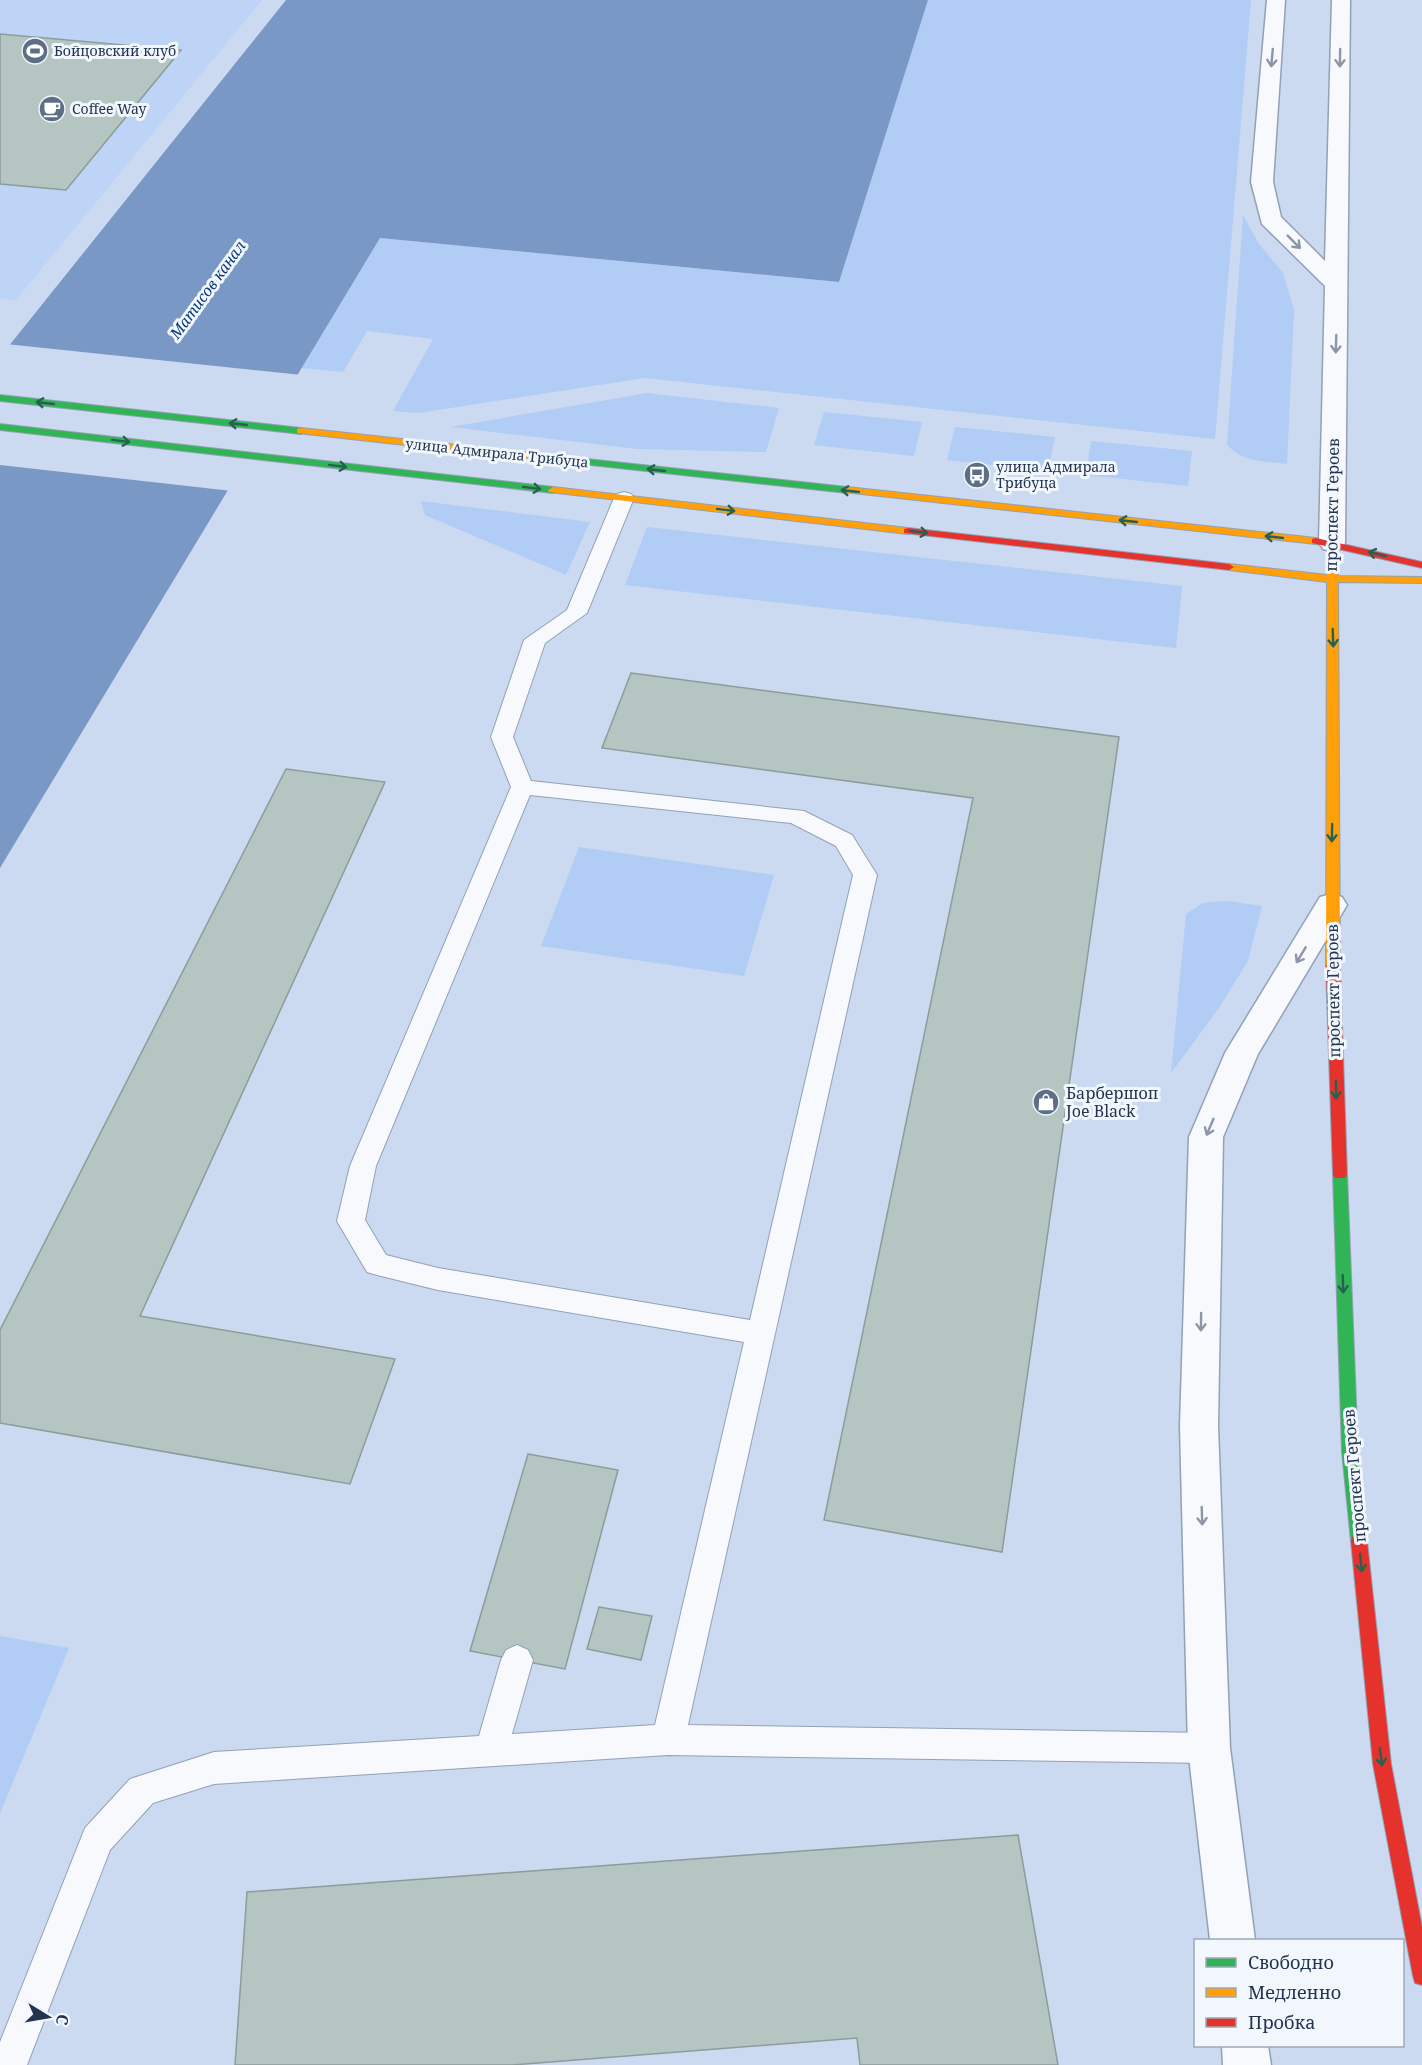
<svg xmlns="http://www.w3.org/2000/svg" width="1422" height="2065" font-family="'Noto Serif',serif">
<rect width="100%" height="100%" fill="#cbdaf0"/>
<path fill="#bdd4f6" d="M0 0H262L16 300 0 299Z"/>
<g fill="#b1ccf5">
<path d="M928 0H1251L1215 439 644 378 419 413 393 411 433 339 367 331 343 372 301 368 380 238 839 282Z"/>
<path d="M1243 215 1259 244 1283 273 1294 309 1287 464C1266 461 1241 463 1227 444Z"/>
<path d="M647 393 779 408 766 452 638 449 451 427Z"/>
<path d="M824 412 922 422 914 456 814 445Z"/>
<path d="M955 427 1055 437 1048 471 947 460Z"/>
<path d="M1091 441 1192 451 1188 486 1086 475Z"/>
<path d="M421 501 590 522 566 575 425 515Z"/>
<path d="M647 527 1182 586 1176 648 625 585Z"/>
<path d="M579 847 774 875 744 976 541 946Z"/>
<path d="M1227 901 1262 906 1248 961 1219 1008 1171 1073 1186 914 1203 903Z"/>
<path d="M0 1636 69 1648 0 1813Z"/>
</g>
<path fill="#7a98c6" d="M286 0H928L839 282 380 238 0 868V357Z"/>
<path fill="#cbdaf0" d="M6 344 302 375 232 491 0 465V351Z"/>
<g fill="#b5c6c2" stroke="#8c9c9a" stroke-width="1.5">
<path d="M0 34 181 50 66 190 0 184Z"/>
<path d="M631 673 1119 737 1002 1552 824 1520 973 798 602 748Z"/>
<path d="M286 769 385 782 140 1316 395 1359 350 1484 0 1423V1330Z"/>
<path d="M528 1454 618 1470 565 1669 470 1651Z"/>
<path d="M599 1607 652 1616 641 1660 587 1649Z"/>
<path d="M1018 1835 1058 2065H860L857 2038 512 2065H235L247 1892Z"/>
</g>
<g fill="none" stroke-linecap="round" stroke-linejoin="round">
<defs>
<path id="lane" d="M624 492 631 494 634 498 587 613 545 643 513 737 531 781 804 811 852 835 877 875 688 1725 1209 1733 1221 1737 1226 1748 1221 1759 1209 1763 668 1755 214 1784 153 1803 110 1850 27 2065H0V2042L85 1828 130 1779 214 1752 479 1736 501 1660 506 1650 517 1645 528 1650 533 1660 512 1734 655 1725 744 1342 438 1290 377 1275 367 1272 337 1221 350 1166 511 787 491 737 524 640 567 610 614 498 617 494ZM530 795 791 823 836 846 853 875 750 1320 438 1268 386 1255 365 1220 376 1166Z"/>
<g id="street">
<path d="M1267 0H1285L1273 182 1281 217 1325 261 1332 0H1350L1345 543 1341 549 1332 551 1323 549 1319 543 1325 286 1262 224 1251 182Z"/>
<path d="M1331 894 1342 897 1347 905 1258 1054 1223 1137 1218 1426 1230 1748 1255 1940H1210L1188 1748 1180 1426 1189 1137 1225 1053 1320 897Z"/>
<path d="M1222 2046H1268L1271 2065H1223Z"/>
</g>
<g id="fast">
<path d="M0 395 301 428 306 431 301 434 0 401Z"/>
<path d="M0 424 553 487 558 490 553 493 0 430Z"/>
<path d="M540 454 847 487 852 490 847 493 536 459 535 457Z"/>
<path d="M1340 1169 1345 1170 1347 1174 1358 1452 1367 1541 1365 1546 1359 1548 1353 1546 1351 1541 1342 1452 1333 1174 1335 1170Z"/>
</g>
<g id="slow">
<path d="M301 428 540 454 545 457 540 460 297 433V429Z"/>
<path d="M553 487 908 528 913 531 908 534 549 492 548 490Z"/>
<path d="M847 487 1316 538 1321 541 1316 544 843 492V488Z"/>
<path d="M1332 540 1337 543 1338 576 1422 577V583L1338 582 1340 966 1333 971 1326 966 1327 582 1229 570 1224 567 1229 564 1327 575V543Z"/>
</g>
<g id="jam">
<path d="M908 528 1229 564 1234 567 1229 570 904 533V529Z"/>
<path d="M1316 538 1422 562V568L1312 543V539Z"/>
<path d="M1333 961 1340 966 1347 1174 1345 1178H1335L1333 1174 1326 966Z"/>
<path d="M1359 1534 1365 1536 1367 1541 1391 1764 1422 1927V1985L1415 1983 1413 1976 1373 1764 1351 1541 1353 1536Z"/>
</g>
</defs>
<use href="#lane" stroke="#92a1b6" stroke-width="2"/>
<use href="#street" stroke="#92a1b6" stroke-width="3"/>
<use href="#fast" stroke="#92a1b6" stroke-width="2"/>
<use href="#slow" stroke="#92a1b6" stroke-width="2"/>
<use href="#jam" stroke="#92a1b6" stroke-width="2"/>
<use href="#lane" fill="#f7f9fd" fill-rule="evenodd"/>
<use href="#street" fill="#f7f9fd" fill-rule="evenodd"/>
<use href="#fast" fill="#30b455" fill-rule="evenodd"/>
<use href="#slow" fill="#ff9f0a" fill-rule="evenodd"/>
<use href="#jam" fill="#e5322d" fill-rule="evenodd"/>
</g>
<defs><path id="oneway-shaft" d="M-6 0H5M1.5-3L5.5 0L1.5 3" fill="none" stroke-width="1.6" stroke-linecap="round" stroke-linejoin="round" transform="scale(1.5)"/></defs>
<g stroke="#8c96a6">
<use href="#oneway-shaft" transform="translate(1272 58) rotate(95)"/>
<use href="#oneway-shaft" transform="translate(1340 58) rotate(91)"/>
<use href="#oneway-shaft" transform="translate(1294 242) rotate(45)"/>
<use href="#oneway-shaft" transform="translate(1336 344) rotate(92)"/>
<use href="#oneway-shaft" transform="translate(1301 955) rotate(121)"/>
<use href="#oneway-shaft" transform="translate(1210 1127) rotate(113)"/>
<use href="#oneway-shaft" transform="translate(1201 1322) rotate(91)"/>
<use href="#oneway-shaft" transform="translate(1202 1516) rotate(88)"/>
</g>
<g stroke="#276150">
<use href="#oneway-shaft" transform="translate(45 403) rotate(-174)"/>
<use href="#oneway-shaft" transform="translate(238 424) rotate(-174)"/>
<use href="#oneway-shaft" transform="translate(121 441) rotate(7)"/>
<use href="#oneway-shaft" transform="translate(338 466) rotate(7)"/>
<use href="#oneway-shaft" transform="translate(656 470) rotate(-174)"/>
<use href="#oneway-shaft" transform="translate(532 488) rotate(7)"/>
<use href="#oneway-shaft" transform="translate(850 491) rotate(-174)"/>
<use href="#oneway-shaft" transform="translate(726 510) rotate(7)"/>
<use href="#oneway-shaft" transform="translate(1128 521) rotate(-174)"/>
<use href="#oneway-shaft" transform="translate(919 532) rotate(7)"/>
<use href="#oneway-shaft" transform="translate(1274 537) rotate(-174)"/>
<use href="#oneway-shaft" transform="translate(1377 554) rotate(-166)"/>
<use href="#oneway-shaft" transform="translate(1333 638) rotate(88)"/>
<use href="#oneway-shaft" transform="translate(1332 833) rotate(91)"/>
<use href="#oneway-shaft" transform="translate(1336 1090) rotate(89)"/>
<use href="#oneway-shaft" transform="translate(1343 1284) rotate(88)"/>
<use href="#oneway-shaft" transform="translate(1361 1563) rotate(84)"/>
<use href="#oneway-shaft" transform="translate(1381 1757) rotate(83)"/>
</g>
<defs>
<symbol id="stadium-disc" viewBox="-11 -11 22 22"><circle r="9.5" fill="#5d6e87" stroke="#f2f6fd"/><path d="M0-5a6.5 5 0 1 0 0 10a6.5 5 0 1 0 0-10ZM-3.5-1.8h7v3.6h-7Z" fill="#fff"/></symbol>
<symbol id="cafe-disc" viewBox="-11 -11 22 22"><circle r="9.5" fill="#5d6e87" stroke="#f2f6fd"/><path d="M-5.5-4.5H6V0H3Q3 3.5 0 3.5H-2.5Q-5.5 3.5-5.5 0ZM3-3.2v2h1.7v-2ZM-6 4.5H4V6H-6Z" fill="#fff"/></symbol>
<symbol id="bus-disc" viewBox="-11 -11 22 22"><circle r="9.5" fill="#5d6e87" stroke="#f2f6fd"/><path d="M-5-6H5V4H4V6H2V4H-2V6H-4V4H-5ZM-3.5-4V0h7V-4ZM-3.5 1.2v1.5H-2V1.2ZM2 1.2v1.5H3.5V1.2Z" fill="#fff"/></symbol>
<symbol id="shop-disc" viewBox="-11 -11 22 22"><circle r="9.5" fill="#5d6e87" stroke="#f2f6fd"/><path d="M-5-2.5h2.3a2.7 3.5 0 0 1 5.4 0H5L5.5 6h-11ZM-1.5-2.5h3a1.5 2.3 0 0 0-3 0Z" fill="#fff"/></symbol>
</defs>
<g fill-rule="evenodd">
<use href="#stadium-disc" x="20" y="36" width="30" height="30"/>
<use href="#cafe-disc" x="37" y="94" width="30" height="30"/>
<use href="#bus-disc" x="962" y="460" width="30" height="30"/>
<use href="#shop-disc" x="1031" y="1087" width="30" height="30"/>
</g>
<g text-anchor="middle" stroke-width="6" stroke-linejoin="round" paint-order="stroke">
<g font-size="14" fill="#22344e" stroke="#f2f6fd" text-anchor="start">
<text x="54" y="56">Бойцовский клуб</text>
<text x="72" y="114">Coffee Way</text>
<text x="996" y="472">улица Адмирала<tspan x="996" dy="16">Трибуца</tspan></text>
</g>
<g font-size="14" fill="#22344e" stroke="#f2f6fd">
<text transform="translate(497 453) rotate(6)" y="5">улица Адмирала Трибуца</text>
</g>
<g font-size="15" font-style="italic" fill="#05397c" stroke="#f2f6fd">
<text transform="translate(208 290) rotate(-54)" y="5">Матисов канал</text>
</g>
<g font-size="16" fill="#22344e" stroke="#f2f6fd">
<text transform="translate(1332 505) rotate(-89)" y="6">проспект Героев</text>
<text transform="translate(1333 991) rotate(-91)" y="6">проспект Героев</text>
<text transform="translate(1354 1476) rotate(-95)" y="6">проспект Героев</text>
</g>
<g font-size="16" fill="#22344e" stroke="#f2f6fd" text-anchor="start">
<text x="1066" y="1099">Барбершоп<tspan x="1066" dy="18">Joe Black</tspan></text>
</g>
</g>
<rect x="1194" y="1939" width="210" height="108" fill="#f2f6fd" stroke="#9fa8b7" stroke-width="1.5"/>
<rect x="1206" y="1958" width="30" height="9" fill="#30b455" stroke="#9fa8b7" stroke-width="1.5"/>
<text x="1248" y="1969" font-size="18" fill="#22344e">Свободно</text>
<rect x="1206" y="1988" width="30" height="9" fill="#ff9f0a" stroke="#9fa8b7" stroke-width="1.5"/>
<text x="1248" y="1999" font-size="18" fill="#22344e">Медленно</text>
<rect x="1206" y="2018" width="30" height="9" fill="#e5322d" stroke="#9fa8b7" stroke-width="1.5"/>
<text x="1248" y="2029" font-size="18" fill="#22344e">Пробка</text>
<g transform="translate(48 2017) rotate(101)" stroke="#f2f6fd" stroke-width="4.5" paint-order="stroke">
<path d="M0-4.5L10 22L0 15L-10 22Z" fill="#22344e"/>
<text y="-9" font-size="16" font-weight="bold" text-anchor="middle" fill="#22344e">С</text>
</g>
</svg>
